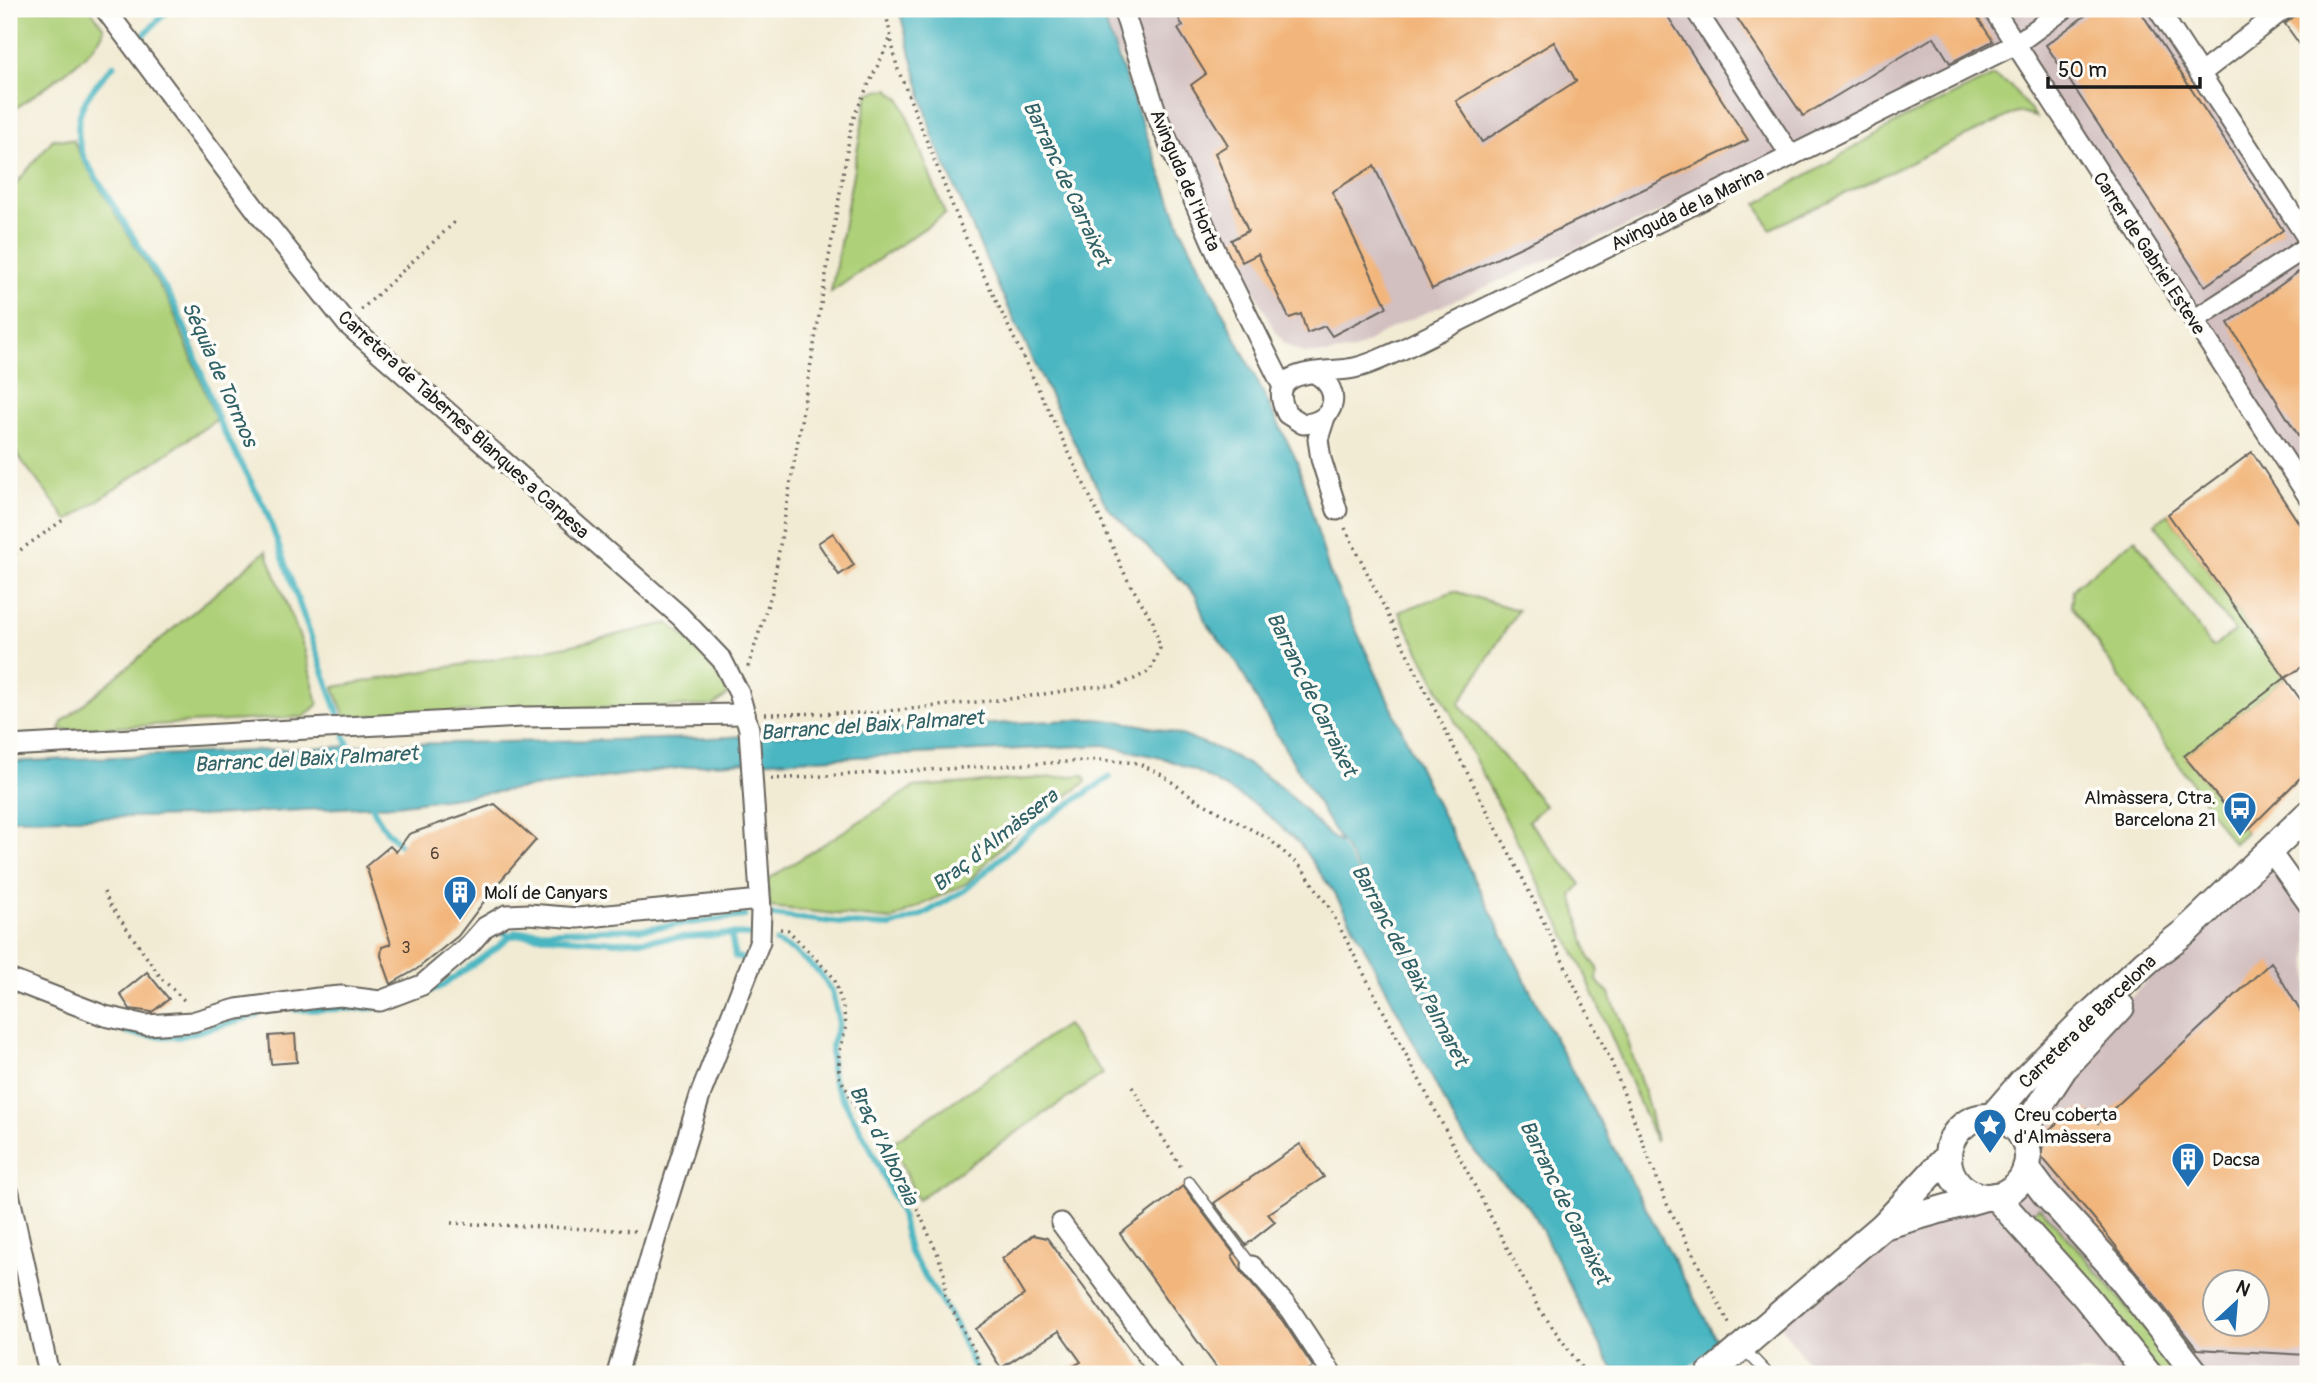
<svg xmlns="http://www.w3.org/2000/svg" width="2317" height="1383" font-family="Pangolin,sans-serif">
<rect width="100%" height="100%" fill="#fdfcf7"/>
<filter id="ink" filterUnits="userSpaceOnUse"><feTurbulence type="fractalNoise" baseFrequency=".0143" numOctaves="2"/><feDisplacementMap in="SourceGraphic" scale="14" xChannelSelector="R" yChannelSelector="G"/><feConvolveMatrix kernelMatrix="1 2 1 2 8 2 1 2 1" color-interpolation-filters="sRGB"/></filter>
<filter id="wash" filterUnits="userSpaceOnUse"><feTurbulence type="fractalNoise" baseFrequency=".00686" numOctaves="4" result="noise"/><feDisplacementMap in="SourceGraphic" scale="28" xChannelSelector="R" yChannelSelector="G"/><feGaussianBlur stdDeviation="1.57" result="paint"/><feColorMatrix in="noise" values="0 0 0 0 0 0 0 0 0 0 0 0 0 0 0 0 0 1.4 0 .05"/><feComposite in="paint" operator="in"/></filter>
<g filter="url(#wash)">
<rect width="100%" height="100%" fill="#f2ebd4"/>
<g fill="#d2bfc0" fill-rule="evenodd">
<path d="M1100 9H2158L2308 239V496L2016 44 1791 156 1397 325 1354 350 1326 354 1303 353 1285 344 1272 326 1221 223 1109 37Z"/>
<path d="M2270 851 2308 904V1374H1815L1776 1319 1883 1226 2002 1194 2019 1182 2023 1176 2028 1156 2025 1142 2064 1068ZM2216 1282H2258V1324H2216Z"/>
</g>
<g fill="#aed078" stroke="#65764a" stroke-width="2">
<path d="M9 9H90L104 28C102 52 30 97 9 113Z"/>
<path d="M1993 76 2010 85 2036 117 2017 112 1770 229 1757 204 1903 119Z"/>
<path d="M889 89 901 100 945 214 831 292 868 93Z"/>
<path d="M53 139 73 140 84 162 170 303 216 420 68 521 9 444V192Z"/>
<path d="M2168 514 2285 678 2185 756 2246 832 2233 844 2071 605 2073 590 2078 584 2135 539 2212 647 2235 632 2155 524Z"/>
<path d="M266 551 304 648 318 704 304 717 60 730 62 722Z"/>
<path d="M1454 591 1518 610 1459 704 1545 806 1528 821 1581 884 1572 895 1589 957 1598 968 1597 981 1609 993 1622 1022 1649 1108 1656 1142 1583 969 1399 612Z"/>
<path d="M668 623C699 647 709 660 729 694L713 706 574 708 345 717 334 687 563 647Z"/>
<path d="M1084 775 1086 782 1015 833 967 883 891 920 770 907 767 880 914 787Z"/>
<path d="M1066 1025 1103 1074 917 1200 893 1142Z"/>
<path d="M2039 1207 2073 1243 2172 1361 2174 1366 2169 1374H2160L2029 1216Z"/>
</g>
<path fill="#48b6c1" stroke="#32696e" stroke-width="2" fill-rule="evenodd" d="M899 9H1100L1181 228 1297 461 1329 571 1425 780 1548 1026 1735 1374H1617L1602 1350 1536 1218 1528 1206 1501 1181 1476 1153 1458 1128 1353 925 1334 893 1299 843 1259 807 1196 771 1166 759 1104 745 710 764 396 805 195 816 9 819V762L398 744 708 738 1094 719C1164 724 1233 746 1287 793 1306 809 1321 832 1342 844L1261 708 1237 663 1205 621 1196 595 1107 507 1049 393 992 273 932 134ZM1344 847 1367 886 1457 1066 1366 886Z"/>
<g fill="#f2ebd4">
<path d="M1341 844H1342L1367 886 1460 1070 1366 886Z"/>
<path d="M1721 1342 1738 1374H1680Z"/>
</g>
<g fill="none" stroke-linecap="round" stroke-linejoin="round">
<g stroke="#48b6c1" stroke-width="6">
<path d="M140 39 169 9"/>
<path d="M114 65C86 94 68 117 84 158L171 298 186 331 220 424 266 510 338 713"/>
<path d="M344 735 351 752"/>
<path d="M368 798 381 824 406 852"/>
<path d="M772 915 851 924 891 926 922 915 965 890 1036 826 1110 777"/>
<path d="M497 930 511 936 525 935 615 942 731 934 749 935"/>
<path d="M731 934 735 957 745 959"/>
<path d="M776 942 794 951 819 972 832 991 839 1023 831 1046V1069L834 1083 869 1145 901 1214 909 1251 954 1322 977 1374"/>
<path d="M423 994 442 986 495 949 515 932 642 929 745 916"/>
<path d="M296 1010 376 1008"/>
<path d="M88 1020 139 1035 178 1037 257 1015"/>
</g>
</g>
<g id="blocks">
<g fill="#f2b67c" fill-rule="evenodd">
<path d="M1173 9H1663L1748 140 1432 289 1374 166 1332 192 1387 307 1332 336 1325 326 1307 333 1301 314 1289 318 1258 254 1242 262 1231 240 1248 231 1215 153 1228 145 1191 85 1206 74 1178 29 1183 26ZM1554 42 1576 81 1482 142 1456 101Z"/>
<path d="M1731 9H1972L1993 41 1950 63 1934 37 1803 116Z"/>
<path d="M2094 9H2139L2283 230 2205 286 2046 45Z"/>
<path d="M2303 9H2308V56L2285 24Z"/>
<path d="M2308 265V451L2228 323Z"/>
<path d="M2252 452 2308 537V663L2285 678 2168 514Z"/>
<path d="M833 533 854 565 839 575 818 543Z"/>
<path d="M2285 678 2308 710V770L2246 832 2184 756Z"/>
<path d="M495 804 536 840 495 887 458 936 417 969 391 984 381 956 382 947 391 944 366 866 390 846 396 852 409 834Z"/>
<path d="M2271 962 2308 1024V1355L2197 1349 2096 1221 2041 1156 2045 1133 2071 1112 2087 1109 2098 1123ZM2216 1282H2258V1324H2216Z"/>
<path d="M147 972 169 999 152 1012 130 1009 120 994Z"/>
<path d="M295 1034 297 1062 271 1064 269 1036Z"/>
<path d="M1300 1144 1324 1177 1268 1214 1275 1222 1246 1245 1214 1203Z"/>
<path d="M1183 1186 1234 1254 1232 1256 1243 1274 1282 1320 1313 1367 1302 1374H1221L1120 1234Z"/>
<path d="M1033 1235 1047 1238 1148 1374H1059L1081 1362 1059 1331 1001 1368 976 1329 1024 1295 1002 1259Z"/>
</g>
</g>
</g>
<g filter="url(#ink)">
<use href="#blocks" fill-opacity="0" stroke="#67645c" stroke-width="2"/>
<g fill="none" stroke-linecap="round" stroke-linejoin="round">
<defs>
<g id="service">
<path d="M1189 1182 1252 1266"/>
<path d="M1742 1347 1768 1374"/>
</g>
<g id="minor">
<path d="M105 9 263 219 347 324 680 616 722 660 739 693 749 729 761 910 760 941 701 1093 656 1237 617 1374"/>
<path d="M1123 9 1158 118 1218 256 1283 387"/>
<path d="M1695 9 1791 156"/>
<path d="M1993 9 2308 496"/>
<path d="M2158 9 2308 239"/>
<path d="M2200 74 2284 9"/>
<path d="M2194 320 2308 246"/>
<path d="M1316 374C1344 390 1335 423 1303 424L1287 414C1262 365 1326 374 1354 368 1370 365 1386 356 1401 350L2016 44 2064 9"/>
<path d="M1325 417 1318 439 1321 459 1337 510"/>
<path d="M9 746 522 717 745 714"/>
<path d="M2270 851 2308 904"/>
<path d="M9 979 105 1016 146 1025 192 1022 237 1009 318 998 341 996 380 1001 422 985 469 945 485 927 506 915 529 914 578 918 760 900"/>
<path d="M9 1193 49 1374"/>
<path d="M1061 1223 1173 1374"/>
<path d="M1252 1266 1290 1310 1332 1374"/>
</g>
<g id="secondary">
<path d="M1992 1117 2023 1081 2084 1020 2146 962 2186 931 2308 814"/>
<circle cx="1988" cy="1157" r="40"/>
<path d="M2021 1134 2064 1068 2121 1007"/>
<path d="M2026 1168 2044 1192 2110 1264 2196 1374"/>
<path d="M1995 1196 2085 1296 2148 1374"/>
<path d="M1883 1226 1985 1197"/>
<path d="M1710 1374 1883 1226 1947 1157"/>
</g>
</defs>
<use href="#service" stroke="#67645c" stroke-width="13"/>
<use href="#minor" stroke="#67645c" stroke-width="23"/>
<use href="#secondary" stroke="#67645c" stroke-width="30"/>
<g stroke="#67645c" stroke-width="3.5" stroke-dasharray="2 5" stroke-linecap="butt">
<path d="M361 310 457 220"/>
<path d="M1345 528 1449 738 1522 877 1611 1061 1667 1204 1731 1327"/>
<path d="M9 558 63 520"/>
<path d="M748 667 772 592 852 122C863 93 878 67 890 39"/>
<path d="M765 714 869 713 1017 698 1091 687 1114 686 1134 679 1150 671 1160 648 1153 622 1126 577 1094 505 964 234 897 67 885 9"/>
<path d="M771 779 1100 760 1138 763 1162 775 1197 800 1269 839 1302 868 1329 907 1538 1307 1586 1374"/>
<path d="M104 892 109 903 161 978 186 1002"/>
<path d="M780 929 788 930 834 978 843 1007 846 1025 839 1056V1076L883 1156 908 1188 938 1255 945 1277V1296L974 1350 983 1374"/>
<path d="M1132 1087 1182 1169"/>
<path d="M451 1223 637 1231"/>
</g>
<use href="#service" stroke="#fff" stroke-width="10"/>
<use href="#minor" stroke="#fff" stroke-width="19"/>
<use href="#secondary" stroke="#fff" stroke-width="26"/>
</g>
</g>
<defs>
<symbol id="bus-pin" viewBox="-11 -11 22 30"><path d="M0 17L-7.5 6A9.5 9.5 0 1 1 7.5 6Z" fill="#1f6fb2" stroke="#fdfcf7"/><path d="M-5-6H5V4H4V6H2V4H-2V6H-4V4H-5ZM-3.5-4V0h7V-4ZM-3.5 1.2v1.5H-2V1.2ZM2 1.2v1.5H3.5V1.2Z" fill="#fff"/></symbol>
<symbol id="building-pin" viewBox="-11 -11 22 30"><path d="M0 17L-7.5 6A9.5 9.5 0 1 1 7.5 6Z" fill="#1f6fb2" stroke="#fdfcf7"/><path d="M-4-6H4V6H1V3H-1V6H-4ZM-2.5-4.3h1.7v1.8h-1.7ZM.8-4.3h1.7v1.8H.8ZM-2.5-1h1.7V.8h-1.7ZM.8-1h1.7V.8H.8Z" fill="#fff"/></symbol>
<symbol id="sight-pin" viewBox="-11 -11 22 30"><path d="M0 17L-7.5 6A9.5 9.5 0 1 1 7.5 6Z" fill="#1f6fb2" stroke="#fdfcf7"/><path d="M0-6L1.8-2.2L6-1.7L2.9 1.2L3.7 5.4L0 3.3L-3.7 5.4L-2.9 1.2L-6-1.7L-1.8-2.2Z" fill="#fff"/></symbol>
</defs>
<g fill-rule="evenodd">
<use href="#bus-pin" x="2221" y="789" width="38" height="52"/>
<use href="#building-pin" x="441" y="873" width="38" height="52"/>
<use href="#sight-pin" x="1971" y="1106" width="38" height="52"/>
<use href="#building-pin" x="2169" y="1140" width="38" height="52"/>
</g>
<g text-anchor="middle" stroke-width="7" stroke-linejoin="round" paint-order="stroke">
<g font-size="16" fill="#524234">
<text x="435" y="859">6</text>
<text x="406" y="953">3</text>
</g>
<g font-size="19" fill="#1c1c1c" stroke="#fdfcf7">
<text transform="translate(1186 180) rotate(67)" y="7">Avinguda de l'Horta</text>
<text transform="translate(1687 208) rotate(-26)" y="7">Avinguda de la Marina</text>
<text transform="translate(2150 253) rotate(57)" y="7">Carrer de Gabriel Esteve</text>
<text transform="translate(464 424) rotate(42)" y="7">Carretera de Tabernes Blanques a Carpesa</text>
<text transform="translate(2087 1021) rotate(-44)" y="7">Carretera de Barcelona</text>
</g>
<g font-size="19" fill="#1c1c1c" stroke="#fdfcf7" text-anchor="start">
<text x="2216" y="804" text-anchor="end">Almàssera, Ctra.<tspan x="2216" dy="22">Barcelona 21</tspan></text>
<text x="484" y="899">Molí de Canyars</text>
<text x="2014" y="1121">Creu coberta<tspan x="2014" dy="22">d'Almàssera</tspan></text>
<text x="2212" y="1166">Dacsa</text>
</g>
<g font-size="21" font-style="italic" fill="#306166" stroke="#fdfcf7">
<text transform="translate(1067 183) rotate(65)" y="7">Barranc de Carraixet</text>
<text transform="translate(220 374) rotate(66)" y="7">Séquia de Tormos</text>
<text transform="translate(1312 694) rotate(64)" y="7">Barranc de Carraixet</text>
<text transform="translate(872 725) rotate(-4)" y="7">Barranc del Baix Palmaret</text>
<text transform="translate(306 759) rotate(-3)" y="7">Barranc del Baix Palmaret</text>
<text transform="translate(995 840) rotate(-38)" y="7">Braç d'Almàssera</text>
<text transform="translate(1410 965) rotate(62)" y="7">Barranc del Baix Palmaret</text>
<text transform="translate(884 1145) rotate(64)" y="7">Braç d'Alboraia</text>
<text transform="translate(1565 1202) rotate(64)" y="7">Barranc de Carraixet</text>
</g>
</g>
<rect width="2317" height="1383" fill="none" stroke="#fdfcf7" stroke-width="35"/>
<g transform="translate(2236 1303) rotate(26)"><circle r="33" fill="#fdfcf7" stroke="#a3a29f" stroke-width="2"/>
<path d="M0-5L12 26L0 18L-12 26Z" fill="#1f6fb2"/>
<text y="-10" font-size="19" font-weight="bold" text-anchor="middle" fill="#1c1c1c">N</text>
</g>
<path d="M2048 77v10h152v-10" fill="none" stroke="#1c1c1c" stroke-width="3.5"/>
<text x="2058" y="77" font-size="21" fill="#1c1c1c" stroke="#fdfcf7" stroke-width="5" paint-order="stroke">50 m</text>
</svg>
